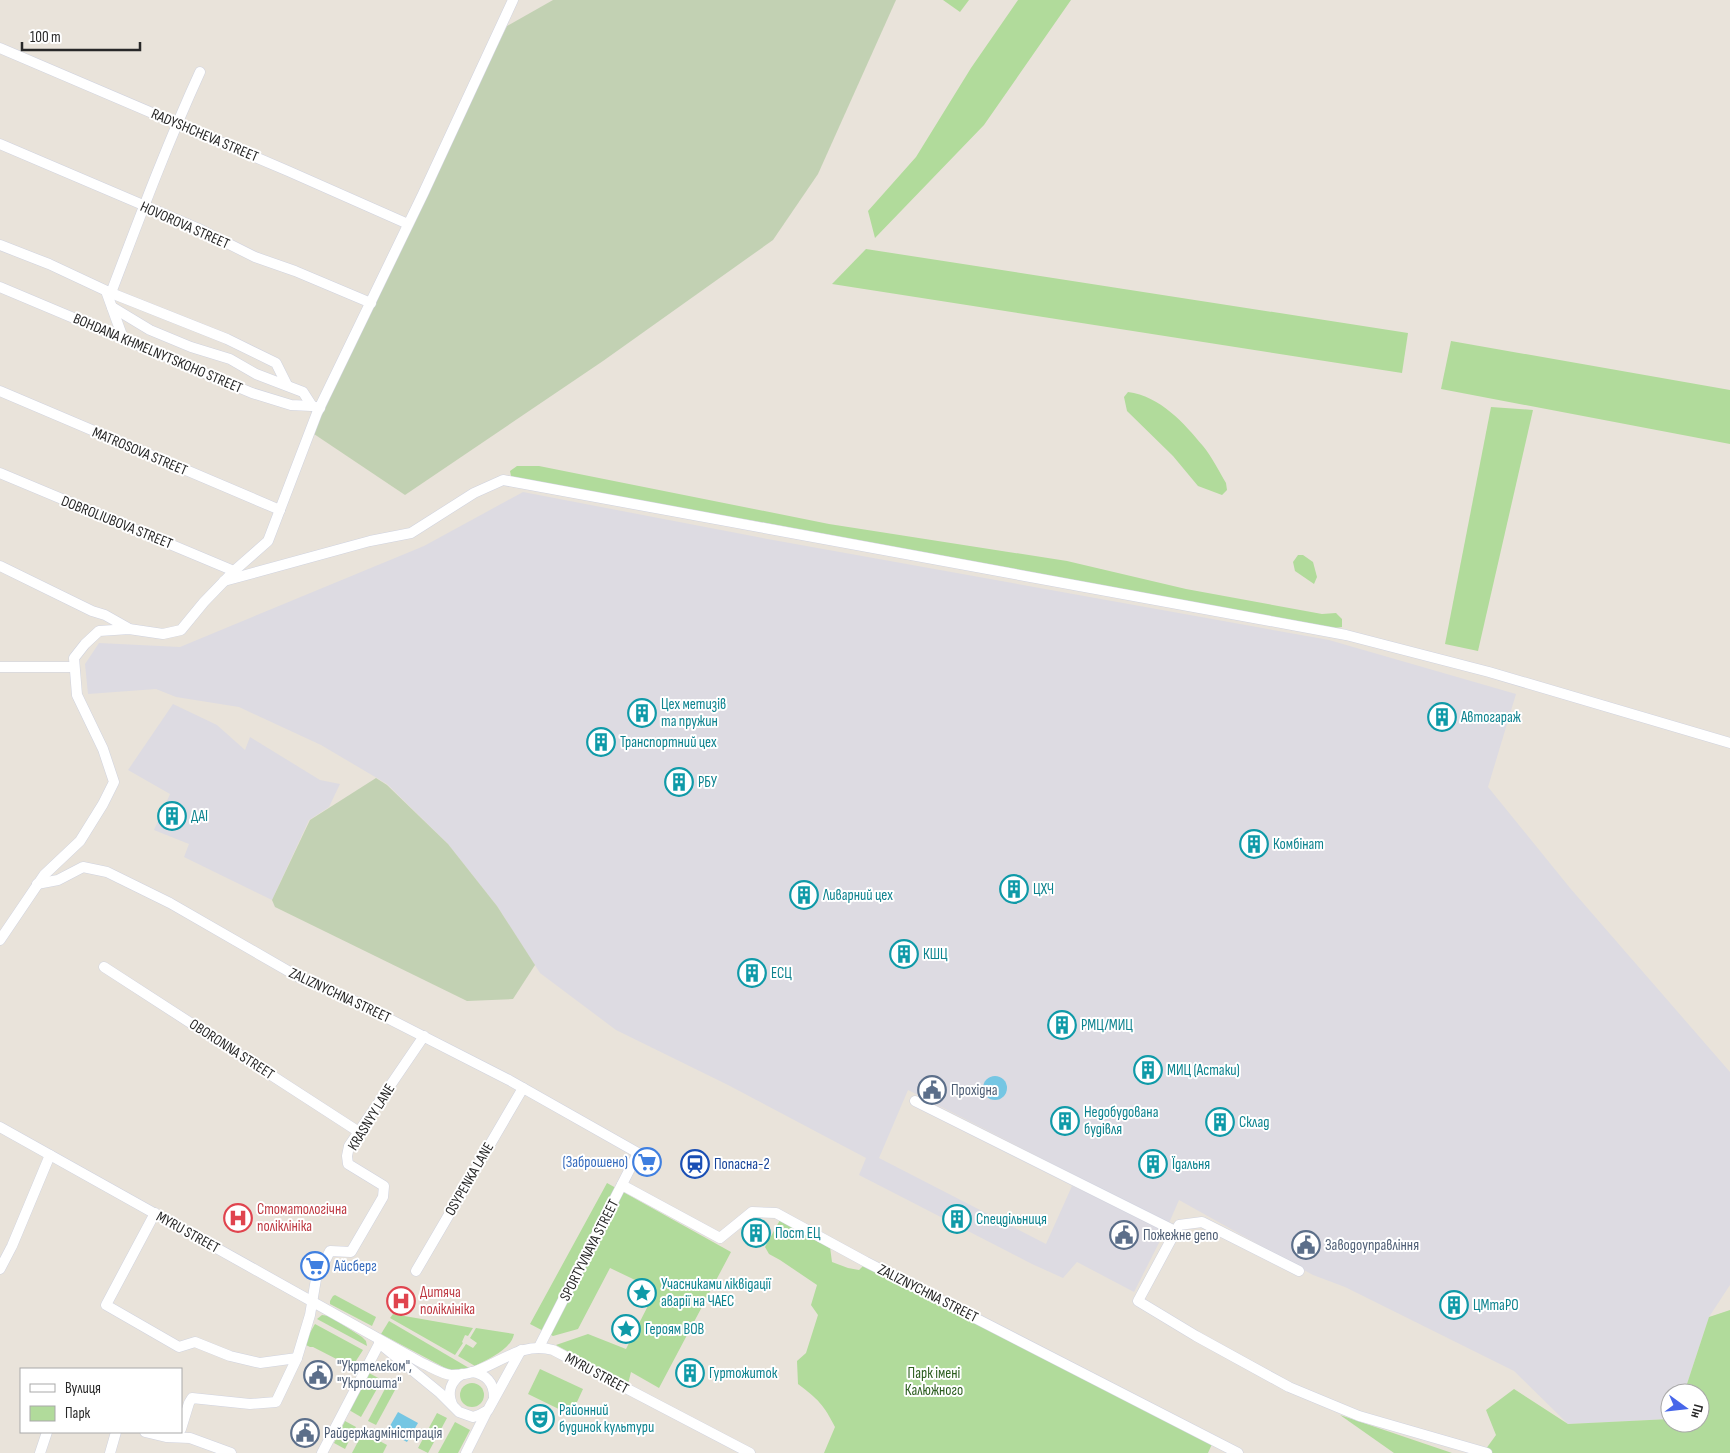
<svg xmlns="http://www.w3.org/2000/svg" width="1730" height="1453" font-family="'Sofia Sans Condensed',sans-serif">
<rect width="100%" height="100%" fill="#e9e3da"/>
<g fill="#dddbe2">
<path d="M523 492 773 540 1329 640 1516 694 1488 787 1570 888 1730 1072V1285L1709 1317 1684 1393H1670V1419L1568 1424 1514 1371 1345 1287 1313 1275 1179 1200 1169 1223 908 1090 879 1158 1046 1244 1072 1186 1166 1229 1134 1292 1077 1262 1063 1278 1032 1264 859 1175 866 1158 728 1085 616 1030 540 973 497 906 448 844 387 784 321 745 239 707 176 697 156 689 88 694 85 664 99 643 180 647 424 546Z"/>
<path d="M173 704 217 725 245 750 250 737 320 780 340 784 329 807 309 820 272 900 184 857 189 844 154 830 170 794 128 770Z"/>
</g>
<g fill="#b1db9b">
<path d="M943 0H969L960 12Z"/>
<path d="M1018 0H1071L984 125 875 238 868 211 916 157 971 68Z"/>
<path d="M866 249 1408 333 1402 373 832 284Z"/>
<path d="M1451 341 1730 390V444L1441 389Z"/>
<path d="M1128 392C1160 396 1184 423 1203 446 1212 457 1219 471 1226 483L1227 490 1222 495 1198 486 1173 456 1127 411 1124 397Z"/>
<path d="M1491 407 1533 410 1478 651 1445 644Z"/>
<path d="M517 466H539L829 524 1067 561 1186 589 1322 614 1336 613 1342 619V627L1335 628 755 521 519 480 511 476 510 471Z"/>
<path d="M1298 555H1303L1313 562 1317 577 1314 584 1295 571 1293 562Z"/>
<path d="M607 1183 731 1252 659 1388 631 1372 628 1384 556 1345 588 1334 626 1349 656 1290 610 1268 578 1329 553 1336 530 1324Z"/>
<path d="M780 1220 830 1247 832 1262 848 1268 859 1270 864 1265 1212 1444 1208 1453H824L835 1427C824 1405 818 1399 798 1384L797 1361 806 1353 818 1315 811 1305 817 1285 780 1260 769 1254 765 1247Z"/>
<path d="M335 1295 376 1317 372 1326 330 1304V1301L333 1296Z"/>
<path d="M1730 1310V1453H1483L1496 1435 1486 1410 1514 1389 1568 1424 1670 1419V1423H1700V1393H1684L1709 1317Z"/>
<path d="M393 1314 473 1328 468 1336 465 1335 462 1342 463 1343 455 1355 390 1318Z"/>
<path d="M322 1315 329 1316 362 1337 366 1341 367 1346 317 1319Z"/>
<path d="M389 1321 469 1368 449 1370 381 1334Z"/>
<path d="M315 1324 363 1350 352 1367 313 1347H310L306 1345 307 1338Z"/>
<path d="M476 1328 514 1334C511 1350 488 1359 475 1366L458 1356 466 1344 473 1348 477 1343 470 1338Z"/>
<path d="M540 1369 583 1389 571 1415 528 1394Z"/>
<path d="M369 1373 382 1380 361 1417 349 1410Z"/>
<circle cx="472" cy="1395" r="12"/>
<path d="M387 1385 395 1390 376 1425 368 1421Z"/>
<path d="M437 1413 447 1418 428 1453 418 1448Z"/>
<path d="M1340 1415 1452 1453H1394Z"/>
<path d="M345 1421 356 1427 345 1449 334 1443Z"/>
<path d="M455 1422 470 1430 458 1453H438Z"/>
<path d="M363 1432 387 1445 383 1453H352Z"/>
</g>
<g fill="#c2d1b3">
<path d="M553 0H896L818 174 773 240 603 361 405 495 314 434 317 413 408 224 507 26Z"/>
<path d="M376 778 387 785 448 844 497 906 535 965 513 999 467 1001 275 907 272 900 310 820Z"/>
</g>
<g fill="#75c6e3">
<circle cx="995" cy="1088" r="12"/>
<path d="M398 1412 418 1423 407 1442 387 1431Z"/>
</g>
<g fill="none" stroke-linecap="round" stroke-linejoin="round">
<defs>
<g id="minor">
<path d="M0 48 288 171 408 224"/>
<path d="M0 144 197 228 255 257 295 271 371 303"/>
<path d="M0 245 49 264 111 293 227 339 276 363 287 385"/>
<path d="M0 287 252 393 291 405 312 406 320 408"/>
<path d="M106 291 123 338"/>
<path d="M111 293C139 219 167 144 200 72"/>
<path d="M112 307 150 330 191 347 230 359 256 374 303 392 312 406"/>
<path d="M0 391 280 510"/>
<path d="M0 473 234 571"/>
<path d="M0 566 92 611 105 615 128 628"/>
<path d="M224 581 370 541 411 533 474 493 503 480 1346 635 1489 672 1730 743"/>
<path d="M0 667H74"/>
<path d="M37 884 58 880 83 867 107 872 170 903 302 979 352 1000 509 1080 638 1153 539 1347"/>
<path d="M0 940 44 875 80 841 103 804 114 782 103 749 77 695 74 658 85 644 99 631 129 629 163 634 181 630 204 602 234 571 268 541 317 413 423 194 513 0"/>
<path d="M104 967 359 1132"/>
<path d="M915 1101 1175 1231"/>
<path d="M0 1127 422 1363C431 1367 442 1374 451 1375 489 1377 514 1339 553 1350L750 1453"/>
<path d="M622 1185 720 1238 752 1212 776 1213 866 1262 1238 1453"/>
<path d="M155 1213 106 1305 179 1347 195 1342 230 1356 260 1363 297 1358"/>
<path d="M0 1269 12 1246 50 1155"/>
<path d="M416 1271 523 1088"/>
<path d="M1299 1271 1202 1222 1179 1225 1138 1301 1196 1336 1289 1387 1359 1416 1487 1453"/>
<path d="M379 1343 440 1393 459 1412 473 1417 479 1415 488 1410 521 1350"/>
<path d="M472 1372C486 1374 494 1383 494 1397"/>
<path d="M452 1404C447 1392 451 1381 462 1374"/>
<path d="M181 1429 189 1403 192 1398 250 1404 276 1402 297 1358 310 1315 316 1279 330 1251 351 1252 383 1197 384 1186 348 1164 347 1156 349 1146 424 1036"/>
<path d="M145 1432 166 1437 190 1438 231 1453"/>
<path d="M40 1453 47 1432"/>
<path d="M110 1453 116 1432"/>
<path d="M322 1453 379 1344"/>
<path d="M466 1453 487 1411"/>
</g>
</defs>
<use href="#minor" stroke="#d0d3df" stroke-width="11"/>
<use href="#minor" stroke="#fff" stroke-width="10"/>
</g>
<defs>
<symbol id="building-ring" viewBox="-11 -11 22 22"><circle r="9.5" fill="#fff" stroke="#0f9aa8" stroke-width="1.5"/><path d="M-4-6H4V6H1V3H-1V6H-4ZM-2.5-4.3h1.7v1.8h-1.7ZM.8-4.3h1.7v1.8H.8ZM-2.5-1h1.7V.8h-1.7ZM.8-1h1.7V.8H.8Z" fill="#0f9aa8"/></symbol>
<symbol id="civic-ring" viewBox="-11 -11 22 22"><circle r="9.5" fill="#fff" stroke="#5c6f8a" stroke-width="1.5"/><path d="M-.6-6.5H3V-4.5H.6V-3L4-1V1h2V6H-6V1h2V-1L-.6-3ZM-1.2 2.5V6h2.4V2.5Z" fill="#5c6f8a"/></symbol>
<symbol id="supermarket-ring" viewBox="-11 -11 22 22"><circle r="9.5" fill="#fff" stroke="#3f7fe0" stroke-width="1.5"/><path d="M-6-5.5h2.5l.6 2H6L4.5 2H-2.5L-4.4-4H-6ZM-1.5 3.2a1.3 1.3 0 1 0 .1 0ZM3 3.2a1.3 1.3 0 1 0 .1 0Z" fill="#3f7fe0"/></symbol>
<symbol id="station-ring" viewBox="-11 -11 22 22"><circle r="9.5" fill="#fff" stroke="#1a4fb4" stroke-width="1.5"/><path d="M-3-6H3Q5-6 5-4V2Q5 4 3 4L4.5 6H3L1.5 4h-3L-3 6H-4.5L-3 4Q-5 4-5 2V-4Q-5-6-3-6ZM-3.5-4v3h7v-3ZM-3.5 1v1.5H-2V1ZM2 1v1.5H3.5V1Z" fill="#1a4fb4"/></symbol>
<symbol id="hospital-ring" viewBox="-11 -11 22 22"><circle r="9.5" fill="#fff" stroke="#e0444e" stroke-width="1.5"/><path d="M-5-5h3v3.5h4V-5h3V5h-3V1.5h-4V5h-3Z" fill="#e0444e"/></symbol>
<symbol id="sight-ring" viewBox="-11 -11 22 22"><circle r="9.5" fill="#fff" stroke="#0f9aa8" stroke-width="1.5"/><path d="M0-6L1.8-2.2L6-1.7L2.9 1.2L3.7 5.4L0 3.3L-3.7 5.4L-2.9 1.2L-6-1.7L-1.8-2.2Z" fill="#0f9aa8"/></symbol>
<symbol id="theatre-ring" viewBox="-11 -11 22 22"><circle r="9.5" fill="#fff" stroke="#0f9aa8" stroke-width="1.5"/><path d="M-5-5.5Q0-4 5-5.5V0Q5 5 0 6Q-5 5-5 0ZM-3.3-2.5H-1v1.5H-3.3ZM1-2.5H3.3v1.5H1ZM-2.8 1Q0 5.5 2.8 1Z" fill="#0f9aa8"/></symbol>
</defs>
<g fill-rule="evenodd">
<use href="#building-ring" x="626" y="697" width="32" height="32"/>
<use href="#building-ring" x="1426" y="701" width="32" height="32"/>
<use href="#building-ring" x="585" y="726" width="32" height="32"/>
<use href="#building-ring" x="663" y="766" width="32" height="32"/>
<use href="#building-ring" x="156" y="800" width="32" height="32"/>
<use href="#building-ring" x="1238" y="828" width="32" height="32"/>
<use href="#building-ring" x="998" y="873" width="32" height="32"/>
<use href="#building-ring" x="788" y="879" width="32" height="32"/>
<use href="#building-ring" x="888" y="938" width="32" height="32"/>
<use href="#building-ring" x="736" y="957" width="32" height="32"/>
<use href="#building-ring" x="1046" y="1009" width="32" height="32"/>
<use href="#building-ring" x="1132" y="1054" width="32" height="32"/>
<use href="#civic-ring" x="916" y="1074" width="32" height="32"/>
<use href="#building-ring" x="1049" y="1105" width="32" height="32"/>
<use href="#building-ring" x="1204" y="1106" width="32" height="32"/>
<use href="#supermarket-ring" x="631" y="1146" width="32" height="32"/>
<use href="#station-ring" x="679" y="1148" width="32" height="32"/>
<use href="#building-ring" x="1137" y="1148" width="32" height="32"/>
<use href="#hospital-ring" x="222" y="1202" width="32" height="32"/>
<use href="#building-ring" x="941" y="1203" width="32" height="32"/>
<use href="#building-ring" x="740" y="1217" width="32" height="32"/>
<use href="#civic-ring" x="1108" y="1219" width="32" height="32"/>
<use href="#civic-ring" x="1290" y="1229" width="32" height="32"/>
<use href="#supermarket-ring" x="299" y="1250" width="32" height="32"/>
<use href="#sight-ring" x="626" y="1277" width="32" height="32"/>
<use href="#hospital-ring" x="385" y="1285" width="32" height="32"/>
<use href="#building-ring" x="1438" y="1289" width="32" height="32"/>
<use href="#sight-ring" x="610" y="1313" width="32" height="32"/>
<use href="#building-ring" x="674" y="1357" width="32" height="32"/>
<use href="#civic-ring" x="302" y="1359" width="32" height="32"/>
<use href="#theatre-ring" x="524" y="1403" width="32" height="32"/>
<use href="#civic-ring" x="289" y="1417" width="32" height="32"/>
</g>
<g text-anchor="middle" stroke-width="4" stroke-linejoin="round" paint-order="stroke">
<g font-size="15" fill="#282828" stroke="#fff">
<text transform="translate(205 135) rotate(23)" y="5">RADYSHCHEVA STREET</text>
<text transform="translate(185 225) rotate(24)" y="5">HOVOROVA STREET</text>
<text transform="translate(158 353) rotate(23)" y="5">BOHDANA KHMELNYTSKOHO STREET</text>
<text transform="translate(140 451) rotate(23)" y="5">MATROSOVA STREET</text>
<text transform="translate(117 522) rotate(22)" y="5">DOBROLIUBOVA STREET</text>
<text transform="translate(340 995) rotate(25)" y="5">ZALIZNYCHNA STREET</text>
<text transform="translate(232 1049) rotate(33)" y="5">OBORONNA STREET</text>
<text transform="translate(371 1117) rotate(-58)" y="5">KRASNYY LANE</text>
<text transform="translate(469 1179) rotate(-60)" y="5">OSYPENKA LANE</text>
<text transform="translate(188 1232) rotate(29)" y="5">MYRU STREET</text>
<text transform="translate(589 1250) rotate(-63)" y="5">SPORTYVNAYA STREET</text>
<text transform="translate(928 1293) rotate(27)" y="5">ZALIZNYCHNA STREET</text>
<text transform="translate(597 1373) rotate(28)" y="5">MYRU STREET</text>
</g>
<g font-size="15" fill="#0d838f" stroke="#fff" text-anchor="start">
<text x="661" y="709">Цех метизів<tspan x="661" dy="17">та пружин</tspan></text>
<text x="1461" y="722">Автогараж</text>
<text x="620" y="747">Транспортний цех</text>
<text x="698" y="787">РБУ</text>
<text x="191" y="821">ДАІ</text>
<text x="1273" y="849">Комбінат</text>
<text x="1033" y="894">ЦХЧ</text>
<text x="823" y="900">Ливарний цех</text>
<text x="923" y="959">КШЦ</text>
<text x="771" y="978">ЕСЦ</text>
<text x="1081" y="1030">РМЦ/МИЦ</text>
<text x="1167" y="1075">МИЦ (Астаки)</text>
<text x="1084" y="1117">Недобудована<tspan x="1084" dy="17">будівля</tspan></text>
<text x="1239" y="1127">Склад</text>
<text x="1172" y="1169">Їдальня</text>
<text x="976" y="1224">Спецдільниця</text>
<text x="775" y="1238">Пост ЕЦ</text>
<text x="661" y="1289">Учасниками ліквідації<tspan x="661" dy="17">аварії на ЧАЕС</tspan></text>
<text x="1473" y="1310">ЦМтаРО</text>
<text x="645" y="1334">Героям ВОВ</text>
<text x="709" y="1378">Гуртожиток</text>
<text x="559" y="1415">Районний<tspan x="559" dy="17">будинок культури</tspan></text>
</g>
<g font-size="15" fill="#4e5e75" stroke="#fff" text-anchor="start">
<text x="951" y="1095">Прохідна</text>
<text x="1143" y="1240">Пожежне депо</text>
<text x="1325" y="1250">Заводоуправління</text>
<text x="337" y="1371">"Укртелеком",<tspan x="337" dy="17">"Укрпошта"</tspan></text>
<text x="324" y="1438">Райдержадміністрація</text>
</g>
<g font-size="15" fill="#366cbe" stroke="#fff" text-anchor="end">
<text x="628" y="1167">(Заброшено)</text>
<text x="334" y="1271" text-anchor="start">Айсберг</text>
</g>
<g font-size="15" fill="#164399" stroke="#fff" text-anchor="start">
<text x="714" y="1169">Попасна-2</text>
</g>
<g font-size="15" fill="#be3a42" stroke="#fff" text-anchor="start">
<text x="257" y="1214">Стоматологічна<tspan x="257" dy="17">поліклініка</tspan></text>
<text x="420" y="1297">Дитяча<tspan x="420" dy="17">поліклініка</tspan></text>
</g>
<g font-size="15" fill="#2c5d1f" stroke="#fff">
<text x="934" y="1378">Парк імені<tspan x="934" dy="17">Калюжного</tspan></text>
</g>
</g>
<rect x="20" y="1368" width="162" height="65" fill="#ffffff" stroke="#a9a9a9"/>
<rect x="30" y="1384" width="25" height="8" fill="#ffffff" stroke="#a9a9a9"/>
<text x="65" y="1393" font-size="15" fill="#282828">Вулиця</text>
<rect x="30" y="1406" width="25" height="15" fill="#b1db9b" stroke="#a9a9a9"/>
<text x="65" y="1418" font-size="15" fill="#282828">Парк</text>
<g transform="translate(1685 1408) rotate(105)"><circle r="24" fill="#ffffff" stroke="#a9a9a9"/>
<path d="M0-4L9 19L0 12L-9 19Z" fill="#4766e9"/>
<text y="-8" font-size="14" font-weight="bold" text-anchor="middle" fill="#282828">Пн</text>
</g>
<path d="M22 42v8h118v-8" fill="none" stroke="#282828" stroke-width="2.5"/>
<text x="30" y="42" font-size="15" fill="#282828" stroke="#ffffff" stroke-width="4" paint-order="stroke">100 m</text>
</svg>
